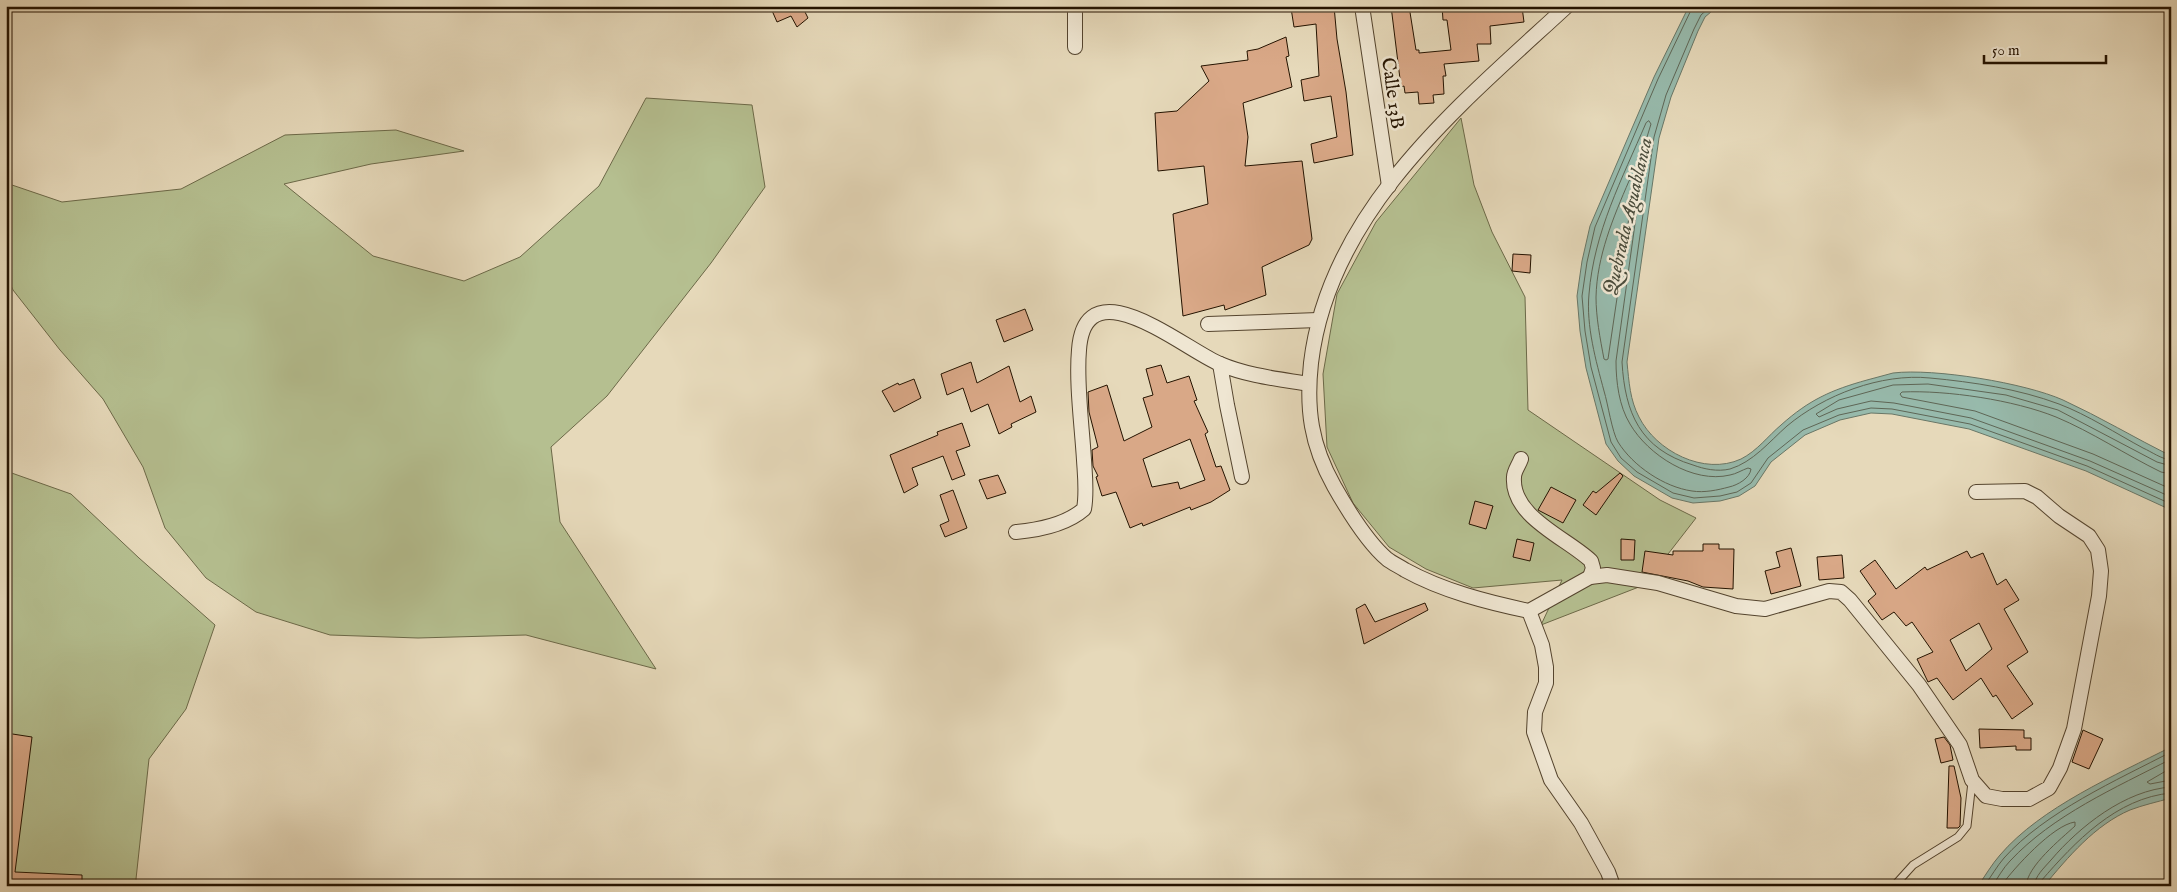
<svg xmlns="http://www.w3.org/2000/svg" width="2177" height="892" font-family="'IM FELL English',serif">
<rect width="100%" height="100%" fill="#e6d9ba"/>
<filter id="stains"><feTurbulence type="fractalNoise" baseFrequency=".004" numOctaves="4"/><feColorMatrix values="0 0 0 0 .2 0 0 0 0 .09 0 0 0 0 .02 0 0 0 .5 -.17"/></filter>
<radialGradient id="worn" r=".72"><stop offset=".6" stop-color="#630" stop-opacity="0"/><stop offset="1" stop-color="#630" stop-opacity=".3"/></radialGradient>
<g fill="#b5bf90" stroke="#6c6948">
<path d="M646 98 752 105 765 187 711 263 607 396 551 447 560 522 656 669 526 635 418 638 330 635 256 612 206 578 165 528 143 467 103 399 60 350 13 290 6 274V192L12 185 62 202 181 189 285 135 396 130 464 151 371 164 284 184 373 256 464 281 520 257 599 186Z"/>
<path d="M1461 118 1474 185 1492 232 1525 297 1528 410 1660 500 1696 518 1644 585 1541 625 1562 580 1473 588 1426 569 1389 547 1353 503 1327 447 1323 374 1337 294 1376 222Z"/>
<path d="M6 471 71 494 139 558 215 625 186 709 149 759 136 879 137 886H28L6 863Z"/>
</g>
<g fill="#97baac" stroke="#697767">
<path d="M1689 6H1718L1705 17 1698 31 1671 97 1659 138 1627 362C1629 382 1630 400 1639 417 1656 451 1704 476 1741 459 1757 451 1768 436 1781 425 1809 400 1831 390 1867 380 1876 378 1884 375 1893 373 1934 368 2025 383 2063 400 2100 417 2135 438 2171 456V510L2086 471 1969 429 1892 414 1871 413 1840 420 1805 435 1771 462 1755 486 1739 496 1720 501 1693 503 1672 498 1634 476 1618 461 1606 444 1586 368 1580 331 1577 296 1582 261 1590 226 1654 77Z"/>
<path d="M2171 747V798C2157 802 2143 805 2130 810 2095 825 2068 857 2044 886H1978C1985 876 1992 864 2000 855 2041 807 2116 775 2171 747Z"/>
</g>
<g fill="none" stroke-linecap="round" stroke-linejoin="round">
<g stroke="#5e6656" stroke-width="1">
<path d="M1693 6 1658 79 1595 227 1587 262 1582 296 1585 331 1591 367 1611 442 1621 458 1637 472 1673 493 1694 498 1720 496 1737 492 1751 483 1768 458 1803 430 1839 415 1871 408 1892 409 1970 424 2087 466 2171 504"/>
<path d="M1711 6 1701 15 1694 29 1666 95 1654 137 1622 362C1625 413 1640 449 1693 465 1704 469 1717 472 1730 469 1753 462 1769 442 1787 426 1824 395 1881 373 1930 378 1973 382 2019 389 2059 404 2088 415 2117 434 2143 448 2152 452 2161 459 2171 460"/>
<path d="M1649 121 1651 124 1647 137 1616 361C1616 382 1619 406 1630 424 1648 455 1693 484 1730 475 1736 474 1742 470 1748 468L1751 469C1750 478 1738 485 1729 487 1718 490 1704 493 1692 491 1664 487 1633 466 1618 442 1612 432 1608 404 1604 391 1596 361 1586 326 1589 294 1594 232 1622 179 1646 123Z"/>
<path d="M1632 180 1634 183 1608 359 1606 360 1604 359C1600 338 1596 317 1596 297 1597 256 1613 218 1629 181Z"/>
<path d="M2171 466 2157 462 2058 410 2006 395 1928 384 1893 385 1839 400 1816 414 1819 417 1837 409 1871 401 1894 403 1971 418 2090 461 2171 497"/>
<path d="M2171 474 2161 472C2126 455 2092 432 2056 417 2014 400 1947 390 1902 392L1900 394 1902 397 1975 411 2093 454 2171 489"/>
<path d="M2171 768 2147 782 2150 784 2171 780"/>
<path d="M1984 886C1991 877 1997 866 2004 858 2045 812 2117 780 2171 752"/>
<path d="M1992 886C1998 878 2003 868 2010 861 2053 815 2115 788 2171 759"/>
<path d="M2001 886C2014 868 2053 825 2075 822V826C2061 839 2027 866 2026 886"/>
<path d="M2034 886C2035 876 2044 868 2051 860 2079 827 2125 790 2171 787"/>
<path d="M2040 886 2041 881C2075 842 2116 798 2171 793"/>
</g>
</g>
<g fill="#d9a887" stroke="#241300" fill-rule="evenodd">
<path d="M770 6H813L804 10 808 18 797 27 791 16 777 22Z"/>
<path d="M1302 6H1334L1337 39 1346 92 1353 155 1314 163 1311 144 1337 137 1331 96 1304 101 1301 80 1319 76 1316 24 1294 27 1291 8Z"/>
<path d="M1391 6H1409L1416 50H1419V53L1451 50 1447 20H1443L1442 6 1522 7 1524 22 1490 26 1491 44H1477L1479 61 1444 64 1446 76H1443L1444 94 1433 95 1434 103 1419 104 1418 92 1405 93 1404 86 1401 87Z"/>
<path d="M1286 37 1289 56 1286 57 1292 87 1243 103 1248 137 1245 166 1302 161 1312 239 1309 245 1262 267 1266 295 1225 310 1224 305 1183 316 1173 214 1208 204 1204 166 1158 171 1155 113 1177 111 1209 81 1201 66 1248 60 1247 51 1258 49Z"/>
<path d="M1513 254 1531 255 1530 273 1512 271Z"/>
<path d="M1025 309 1033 330 1004 342 996 320Z"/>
<path d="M971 362 977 383 1009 366 1020 402 1031 396 1036 412 1011 424 1012 427 999 434 988 404 971 412 963 388 947 395 941 374Z"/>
<path d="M1161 365 1167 383 1189 376 1197 400 1194 401 1208 432 1205 434 1216 467 1221 466 1230 490 1211 502 1191 510 1190 507 1143 526 1142 523 1130 528 1116 492 1102 496 1096 477 1098 476 1093 466 1092 450 1098 447 1089 412 1088 392 1107 385 1124 441 1152 427 1143 398 1153 395 1146 369ZM1190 439 1205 480 1180 489 1178 482 1152 487 1143 459Z"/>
<path d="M914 379 921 398 894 412 882 391 898 383 899 385Z"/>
<path d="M962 423 970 446 956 451 965 475 952 480 943 456 912 468 918 485 904 493 890 455 938 435 937 432Z"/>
<path d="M1620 473 1623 476 1596 515 1583 505 1593 491 1596 493Z"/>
<path d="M998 475 1006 493 987 499 979 480Z"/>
<path d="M1551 487 1576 500 1563 523 1538 510Z"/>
<path d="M953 490 967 528 945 537 940 525 949 521 940 495Z"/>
<path d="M1475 501 1493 506 1486 529 1469 524Z"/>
<path d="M1517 539 1534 543 1530 561 1513 557Z"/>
<path d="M1621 539 1635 540 1634 560H1621Z"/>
<path d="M1703 544H1719V549H1734L1733 589 1703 587 1688 581 1642 572 1645 551 1673 555V551H1703Z"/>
<path d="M1791 548 1801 586 1771 594 1765 571 1780 567 1776 552Z"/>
<path d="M1967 551 1971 558 1983 553 1997 585 2006 579 2019 600 2004 609 2028 652 2007 666 2033 704 2012 719 1996 695 1993 697 1981 678 1953 700 1937 678 1928 682 1917 659 1933 652 1912 622 1906 626 1894 612 1882 620 1868 601 1876 594 1860 571 1875 560 1896 589 1925 567 1927 570ZM1979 623 1992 649 1966 671 1950 640Z"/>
<path d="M1842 555 1844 578 1819 580 1817 557Z"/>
<path d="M1425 603 1428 610 1364 644 1356 609 1365 604 1375 622Z"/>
<path d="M1979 729 2024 730V738H2031V750H2016V746L1980 748Z"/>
<path d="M2083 730 2103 739 2089 769 2072 762Z"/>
<path d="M6 733 32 737 15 872 82 875V886H6Z"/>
<path d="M1944 737 1950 745 1953 760 1941 763 1935 739Z"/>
<path d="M1949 766H1954L1961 798 1960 826 1958 828H1947Z"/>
</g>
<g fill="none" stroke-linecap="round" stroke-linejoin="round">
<defs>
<path id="lane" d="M1894 886 1913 865 1958 837 1967 826 1972 782"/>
<g id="street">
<path d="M1075 6V47"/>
<path d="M1362 6 1389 186"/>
<path d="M1567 6C1461 104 1329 210 1311 363 1306 409 1311 445 1334 486 1347 509 1367 542 1387 559 1392 563 1399 566 1405 570 1443 591 1487 602 1529 611L1590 577 1607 575 1658 583 1736 606 1765 609 1829 591 1841 592 1850 600 1919 685 1960 745 1972 780 1986 796 2002 799H2029L2049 788 2060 768 2074 729 2099 596 2101 571 2098 550 2089 536 2059 516 2037 497 2025 491 1976 492"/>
<path d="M1208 324 1318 320"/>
<path d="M1220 364 1227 405 1242 477"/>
<path d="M1521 459C1519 465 1514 471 1514 477 1511 517 1567 538 1591 561L1593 568 1590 577"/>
<path d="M1016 532C1038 530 1067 524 1084 509 1087 493 1085 476 1084 460 1082 426 1076 383 1079 350 1085 264 1184 349 1220 364 1248 376 1279 379 1309 384"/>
<path d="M1529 611 1542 645 1546 667V683L1535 712 1534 732 1551 780 1581 823 1608 872 1613 886"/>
</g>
</defs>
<use href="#lane" stroke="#54442e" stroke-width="9"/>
<use href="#street" stroke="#54442e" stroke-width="16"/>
<use href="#lane" stroke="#efe6d2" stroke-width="7"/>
<use href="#street" stroke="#efe6d2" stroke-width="14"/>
</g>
<g text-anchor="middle" stroke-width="5" stroke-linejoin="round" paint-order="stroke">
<g font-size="19" fill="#241300" stroke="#efe6d2">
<text transform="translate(1394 93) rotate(82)" y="7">Calle 13B</text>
</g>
<g font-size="20" font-style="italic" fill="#4c4d3c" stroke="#efe6d2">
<text transform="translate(1627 216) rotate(-77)" y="7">Quebrada Aguablanca</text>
</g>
</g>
<rect width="2177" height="892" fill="none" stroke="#e6d9ba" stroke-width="25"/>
<rect x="8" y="8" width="2162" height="877" fill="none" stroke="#241300" stroke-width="2.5"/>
<rect x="12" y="12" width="2152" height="867" fill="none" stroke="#241300"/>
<path d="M1984 55v8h122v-8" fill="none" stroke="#241300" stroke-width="2.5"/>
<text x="1992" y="55" font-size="15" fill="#241300" stroke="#efe6d2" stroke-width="4" paint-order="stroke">50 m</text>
<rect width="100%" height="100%" filter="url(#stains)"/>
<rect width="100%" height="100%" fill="url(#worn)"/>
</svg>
